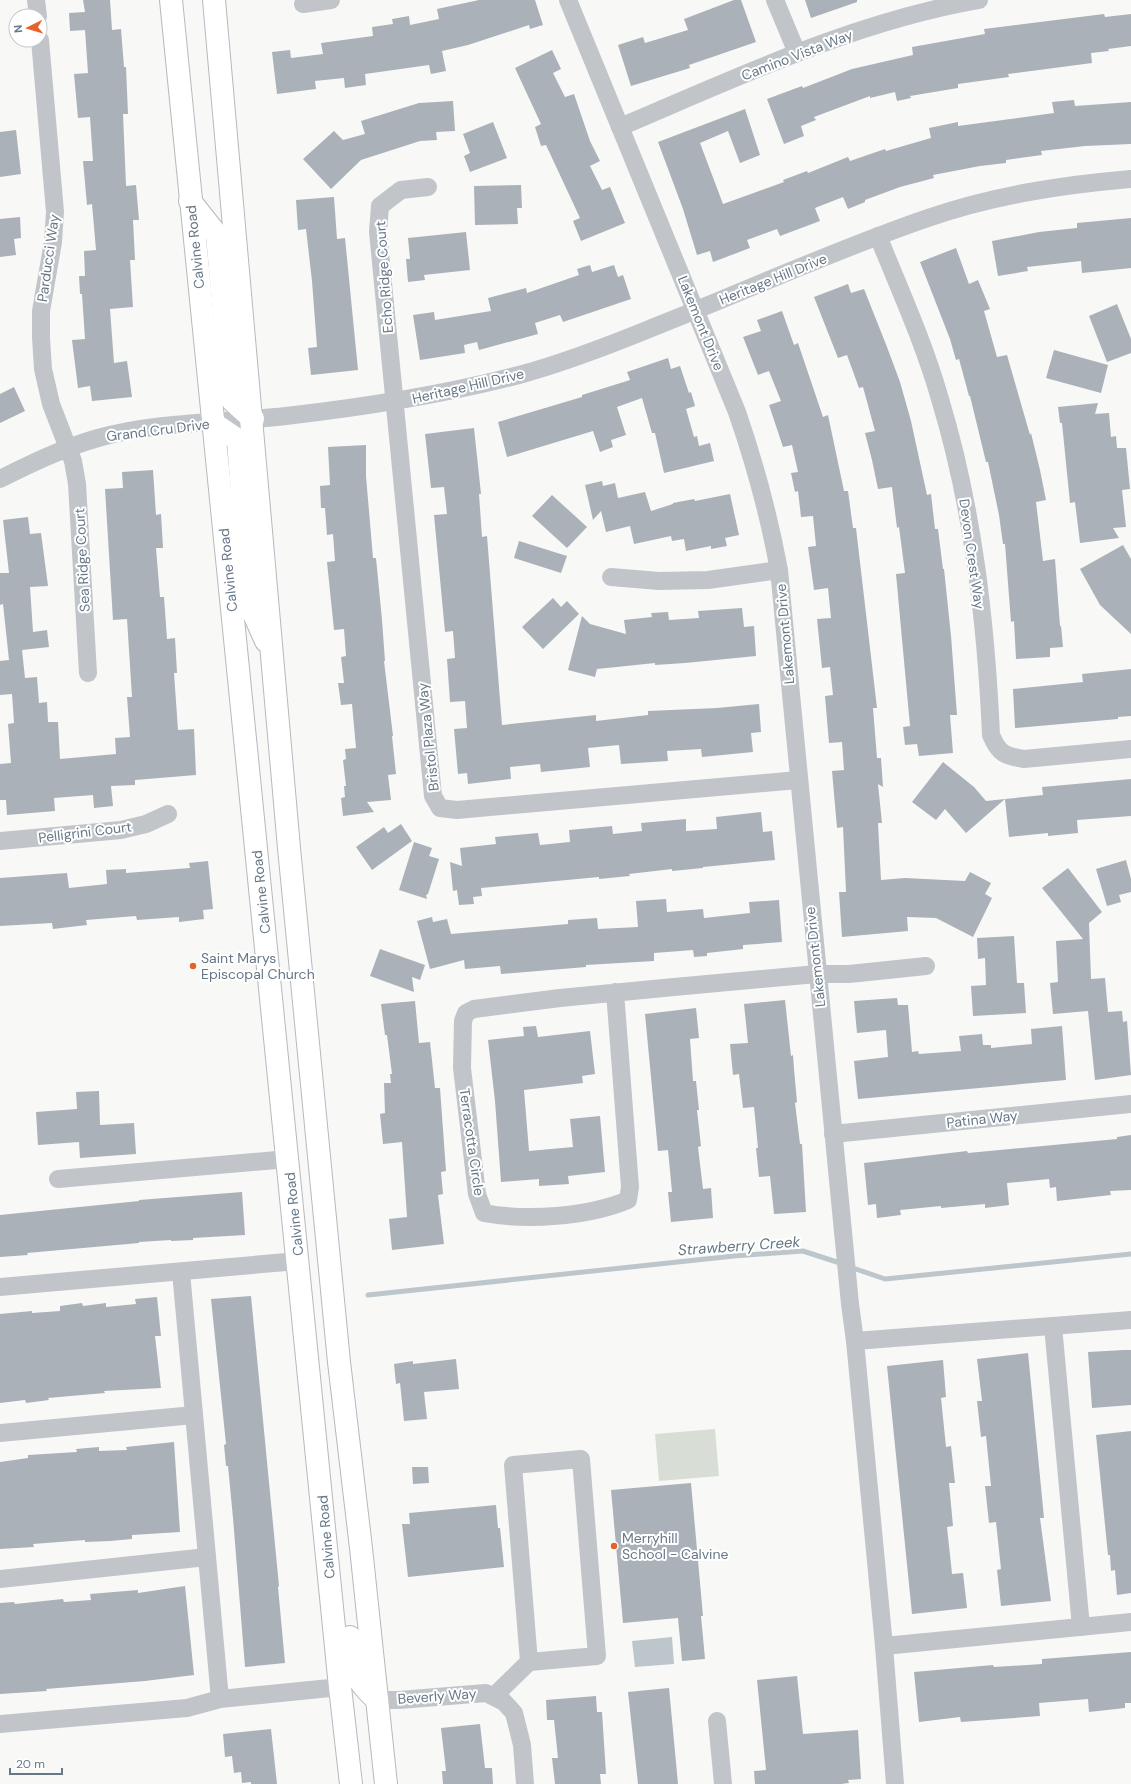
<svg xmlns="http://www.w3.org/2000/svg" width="1131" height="1784" font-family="'DM Sans',sans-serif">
<rect width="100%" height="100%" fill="#f8f9f6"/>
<path fill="#d8ded5" d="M715 1429 719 1476 659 1481 655 1434Z"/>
<path fill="#bcc6cb" d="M672 1637 674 1664 635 1667 632 1641Z"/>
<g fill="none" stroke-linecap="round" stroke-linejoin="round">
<g stroke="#bcc6cb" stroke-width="5">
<path d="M850 1267 885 1279 1131 1254"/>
<path d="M368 1295 734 1256 803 1251 843 1264"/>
</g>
</g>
<g fill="#aab1b8">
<path d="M83 0H110L112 30 121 29 124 67H126L128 114H123L126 186 136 185 139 220H133L135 260H130L133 307 110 309 114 363 127 361 132 397 92 401 90 386 78 388 72 340 85 339 82 294H80L79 276H85L84 251 96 250 92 204 87 205 83 161H93L90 117 78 118 74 74 88 73 85 30 70 31 69 13 85 12Z"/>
<path d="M479 0H535L543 25 530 29 529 25 468 45 442 51 446 71 431 74 429 65 365 74 366 85 345 88 344 78 315 81 316 89 277 94 272 52 290 50 291 58 323 54 321 43 373 36 372 27 393 24 392 19 409 16 410 25 439 19 437 9Z"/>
<path d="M734 0H741L756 42 689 65 690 68 631 86 618 45 643 37 645 43 688 30 684 19Z"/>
<path d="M805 0H857V2L811 18Z"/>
<path d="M1104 14 1105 17 1131 14V46L1108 49 1109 51 1091 53 1092 63 1008 74 1009 77 958 84V88L910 96 911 98 897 101 895 92 870 98V96L814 117 816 120 801 126 804 136 784 144 767 99 802 86 803 88 852 69 913 55 912 47 985 34 984 29Z"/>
<path d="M552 50 561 69 553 73 565 97 574 94 590 141 600 161 590 166 602 190 610 187 625 223 581 241 573 221 580 218 546 145 541 146 535 127 541 124 515 68Z"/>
<path d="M1074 100 1075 106 1131 102V144L1085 146 1041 151 1042 155 1006 160V163L980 166 933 175 934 178 900 187 865 200V202L848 209 843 197 815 208 820 221 780 236 777 229 747 240 750 248 713 262 710 251 697 255 683 209 658 142 745 109 760 155 740 163 728 131 700 143 723 204 784 182 783 180 807 171 808 173 848 157 850 161 885 149 886 151 931 138 929 128 958 122V126L1054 113 1052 102Z"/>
<path d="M453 101 455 131 436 132 437 140 420 141 361 160 331 189 303 159 334 131 343 140 365 134 361 121 419 103Z"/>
<path d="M493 122 507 158 470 172 464 156 470 153 463 134Z"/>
<path d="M16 130 21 174 0 177V132Z"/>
<path d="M521 185 522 208H517L518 224 475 225 474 186Z"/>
<path d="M334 197 337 239 345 238 358 370 311 375 308 348 317 347 312 281 306 229 298 230 296 200Z"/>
<path d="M20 217 21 238 14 239 16 255 0 257V219Z"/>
<path d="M1131 218V268L1082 273 1081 261 1027 267 1028 271 998 276 992 241 1039 232 1077 228V223Z"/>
<path d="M466 232 470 270 424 275 425 280 408 282 406 259H410L408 238Z"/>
<path d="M956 248 969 284 978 280 990 309 984 311 997 357 1007 355 1030 435 1031 433 1040 470 1046 500 1036 502 1043 561 1055 559 1060 626H1061L1063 647 1050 648V657L1016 659 1014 621 1011 622 1005 544H1003L999 515 988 462H986L970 396H969L959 359 956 360 950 339 920 262Z"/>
<path d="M590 265 592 272 614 265 618 277 623 275 631 299 563 322 560 315 535 323 538 334 479 350 477 342 464 345 465 353 420 360 413 315 434 312 435 320 491 311 488 298 526 288 527 293 579 275 577 269Z"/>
<path d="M848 284 851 293 864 289 887 347 900 382 911 421 927 495 931 494 935 529H938L943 569H944L951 636 957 715H950L953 753 919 756 917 744 905 745 903 727 910 726 896 574 905 573 899 527 897 528 892 487 878 489 872 460 865 433 875 431 863 387 859 388 847 355 838 358 814 297Z"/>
<path d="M1117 304 1131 339V353L1107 362 1089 316Z"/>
<path d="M782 311 794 345 798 343 823 417 828 415 844 491H848L853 528H856L877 708H873L877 758H881L883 787 878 784 882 823H878L881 880 905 878 965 881 970 872 991 883 985 894 992 898 973 937 936 918 907 917 908 931 842 937 839 892H846L843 827 837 828 832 771 844 770 842 742 829 743 825 696 833 695 830 667 822 668 817 619 831 618 828 588 814 590 808 547 816 546 813 516 801 517 798 491 795 492 791 473 798 472 792 445 783 447 769 405 781 401 769 371 758 375 743 337 761 331 757 320Z"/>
<path d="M1054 350 1108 365 1101 393 1046 378Z"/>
<path d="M668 358 671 369 680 366 689 393 691 392 695 406 686 409 694 437 697 436 699 446 710 443 714 461 664 473 655 433H652L642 398 617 407 626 435 611 440 613 447 600 452 593 431 507 457 498 422 582 397V395L630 380 627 372Z"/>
<path d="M14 387 25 411 0 423V394Z"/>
<path d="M1098 403 1095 414 1109 413 1111 437 1116 436 1117 448H1126L1130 489 1122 490 1126 527 1113 528 1119 538 1080 543 1075 502 1070 503 1062 423H1060L1058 407Z"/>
<path d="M474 428 481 494H479L482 537 487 536 502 725 596 715V721L648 715V711L717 708 759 704 761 732 751 733 753 752 702 757 701 749 667 751 668 761 621 764 619 745 588 748 590 767 541 772 540 764 510 767 511 779 468 784 467 773 458 774 454 729 467 728 465 701 450 702 447 659 455 658 453 631 445 632 434 515 447 514 444 487 431 488 425 434Z"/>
<path d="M366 445V476L373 558H376L382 620 385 661H384L393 736H392L396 774 388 775 391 800 367 802 374 812 343 816 341 798 345 797 344 786H346L343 760 346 759 345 749 356 748 352 704 341 705 338 683H344L341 657 346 656 344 629 334 630 327 562 335 561 333 534 327 535 325 508H321L320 486 330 485 328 447Z"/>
<path d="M153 470 156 515 161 514 163 548H156L160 597H164L167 639 175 638 177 673H174L178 730 194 729 196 775 135 780V785L111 786 113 806 94 808 93 795 54 798 55 811 7 815 6 800H0V764L11 763 8 724 14 723 12 694 0 695V661L9 660 3 604 0 605V573H9L3 520 28 517 30 534 41 533 48 586 30 587 33 632 47 630 49 647 22 650 25 678 37 677 39 703 47 702 48 722H58L60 759 116 754 115 738 130 737 127 697H132L127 619 113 620 105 489 123 488 122 472Z"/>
<path d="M602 481 603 486 615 483 618 498 645 492 651 511 673 504V503L694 499 695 501 730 494 739 535 725 538 727 546 711 549V546L686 551 684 539 672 541 671 536 634 544 630 526 606 532 601 511 593 520 585 485Z"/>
<path d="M552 495 587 527 567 548 532 516Z"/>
<path d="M519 541 567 556 561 573 514 558Z"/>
<path d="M1123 545 1131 559V634L1100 605 1080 569Z"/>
<path d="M553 598 561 607 567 601 579 614 543 649 522 627Z"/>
<path d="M742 608 744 627 754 626 756 656 685 663 655 665V663L597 669 595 677 568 670 582 616 590 624 626 634 624 620 652 617 651 613 668 612 669 620 699 618 698 611Z"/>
<path d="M1131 669V716L1118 717V719L1015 728 1013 689 1083 682 1082 674Z"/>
<path d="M943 762 974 787 986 801 1005 799 966 833 945 809 936 820 912 802Z"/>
<path d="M1131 779V816L1077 820 1078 833 1048 836V833L1009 837 1005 799 1043 795 1042 787Z"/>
<path d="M761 812 763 832 772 831 775 860 703 867V868L672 871V869L629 874 630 876 599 879V877L481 888 482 896 473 897 474 904 459 905 457 890 453 891 450 862 462 866 460 848 496 844 495 837 538 833 540 845 570 842 569 830 612 826 613 834 642 831 641 823 686 819V831L717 829 716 817Z"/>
<path d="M401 824 412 841 372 870 356 847 384 827 388 833Z"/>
<path d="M414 842 432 848 429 856 439 859 428 894 426 895 427 899 399 890Z"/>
<path d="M1126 860 1131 879V892L1119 895 1121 902 1107 906 1096 869Z"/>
<path d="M208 861 213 909 203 910 204 919 179 922V917L137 920 136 916 86 920 87 925 53 929 52 923 0 926V878L67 873 69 888 107 884 106 870 126 869V873L190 868 189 863Z"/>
<path d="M1068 868 1102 912 1089 923 1091 979 1105 978 1108 1012 1122 1011 1123 1022 1127 1021 1131 1075 1095 1080 1088 1011 1053 1014 1050 983 1058 982 1056 941 1083 939 1042 888Z"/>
<path d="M666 899 667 912 703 909 704 918 750 913 749 902 779 900 782 942 743 945V949L707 953V956L694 957 693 950 654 953V961L586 965V967L501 974 500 966 465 969 464 960 430 969 417 921 432 917 433 922 447 919 451 934 568 924V920L597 918 598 929 638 927 636 901Z"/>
<path d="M1014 936 1017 983H1024L1026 1013 973 1016 971 986 986 985 985 958 978 959 977 938Z"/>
<path d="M380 949 425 965 420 980 412 977 414 992 370 976Z"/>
<path d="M897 998 898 1005H908L912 1052 918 1051 919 1054 961 1051 959 1036 982 1034 983 1045H991V1048L1032 1044 1031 1029 1062 1026 1066 1080 858 1099 854 1061 888 1057 886 1030 857 1033 854 1001Z"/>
<path d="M785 1000 791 1056 793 1055 794 1069 797 1102 795 1103 800 1144H802L806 1212 774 1214 770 1176 759 1177 756 1148H758L754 1107 743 1108 739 1074 733 1075 730 1044 748 1043 744 1004Z"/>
<path d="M415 1001 419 1043 430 1042 435 1088H440L446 1171 441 1172 443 1194 438 1195 444 1244 392 1250 389 1219 407 1217 402 1142 383 1144 380 1114 385 1113 384 1083H391L390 1074H392L387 1035H385L381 1004Z"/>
<path d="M696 1008 699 1038 690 1039 693 1081H696L699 1110H697L701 1146 698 1147 703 1189 711 1188 713 1218 671 1222 668 1192H672L668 1150 658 1151 645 1014Z"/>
<path d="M536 1026 538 1037 590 1031 595 1074 582 1076 583 1083 524 1090 529 1151 573 1147 570 1119 600 1116 605 1172 568 1176 569 1184 539 1186V1179L501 1182 495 1101 488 1040 524 1036 523 1027Z"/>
<path d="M99 1091 100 1125 134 1123 136 1154 80 1158 79 1142 38 1145 36 1112 77 1109 76 1092Z"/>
<path d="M1131 1135V1190L1110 1191 1111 1195 1057 1201 1056 1187 1050 1188 1049 1179 1007 1183 1009 1205 985 1208V1204L941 1208V1206L900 1210 901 1215 877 1218 876 1204 868 1205 864 1163 967 1151 968 1153 1117 1139V1137Z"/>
<path d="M242 1192 245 1235 193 1238V1240L171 1241V1240L139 1242V1243L27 1253 28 1255 0 1257V1215L139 1201V1200Z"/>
<path d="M251 1296 279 1586 278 1587 285 1663 245 1667 233 1518 228 1466H226L224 1445 226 1444 211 1299Z"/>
<path d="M157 1297 161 1336H155L161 1388 104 1391 105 1393 48 1398 49 1400 26 1403 25 1400 0 1403V1314L32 1311V1313L60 1311V1306L82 1303 83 1306 106 1303V1307L136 1304 135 1299Z"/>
<path d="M1124 1350H1131V1405L1092 1408 1088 1352Z"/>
<path d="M1028 1353 1044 1518H1040L1051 1601 1001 1606 997 1570 1001 1569 996 1522 989 1523 985 1486H991L986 1436 981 1437 977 1401H982L977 1359Z"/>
<path d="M456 1359 459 1389 424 1392 427 1419 404 1421 400 1383 396 1384 394 1364 413 1361V1364Z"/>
<path d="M943 1360 946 1397 941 1398 946 1447 951 1446 955 1483H949L953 1526 947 1527 952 1574 963 1573 967 1608 912 1614 887 1366Z"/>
<path d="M1131 1431V1593L1117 1595 1115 1570 1111 1571 1110 1555H1108L1096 1435Z"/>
<path d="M174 1442 180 1532 132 1535V1539L110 1541 85 1542V1540L33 1544 34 1547 0 1549V1462L28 1458V1455L77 1452 76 1449 99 1447V1451L127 1450 126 1447Z"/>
<path d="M412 1467H428L429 1483 413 1484Z"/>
<path d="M691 1483 703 1616H701L705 1659 682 1661 678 1618 623 1623 611 1490Z"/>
<path d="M496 1505 498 1528H500L504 1567 408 1577 402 1524H410L409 1513Z"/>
<path d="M185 1586 194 1675 145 1681 46 1689 47 1691 0 1694V1603L14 1602 15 1604 63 1599 64 1602 91 1600 90 1594 138 1590V1593Z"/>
<path d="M1131 1652V1703H1125V1708L1089 1712 1088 1699 1039 1703 1040 1716 961 1722 960 1717 919 1722 914 1672 993 1665 994 1667 1042 1664V1659Z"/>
<path d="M797 1676 803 1734 858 1730 861 1779 848 1780 849 1783 841 1784H755L754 1771 766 1770 757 1680Z"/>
<path d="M669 1688 678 1784H638L628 1692Z"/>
<path d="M596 1696 597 1712H602L606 1774H600L601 1784H555L552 1758H558L554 1720H547L546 1700Z"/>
<path d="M480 1724 485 1768H492L493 1784H443L442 1771H446L441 1728Z"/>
<path d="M271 1729 277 1784H251V1782L242 1783 241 1772 234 1773 232 1756 225 1757 223 1734Z"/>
</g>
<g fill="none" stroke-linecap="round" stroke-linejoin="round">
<defs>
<g id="major">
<path d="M171 0 340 1687 351 1784"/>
<path d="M214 0 289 848 339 1362 361 1548 386 1784"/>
<path d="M190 201 217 235 232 400 253 419"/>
<path d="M213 423 238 440 247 558 253 612 266 641"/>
<path d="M350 1637C353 1670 352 1677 377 1700"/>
</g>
</defs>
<use href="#major" stroke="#b5b9be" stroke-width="24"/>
<g stroke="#c1c5ca" stroke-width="18">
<path d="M36 0 38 16"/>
<path d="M568 0 737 412C755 464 769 516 779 570L850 1304 855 1341 884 1646 895 1784"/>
<path d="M775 0 797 53"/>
<path d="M303 4 331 0"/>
<path d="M40 40 55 212 53 242 41 311V338L43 369 51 404 73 461 77 484 88 673"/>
<path d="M620 127C736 78 853 22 979 0"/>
<path d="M428 187 401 190 380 206 378 232 433 796 440 808 457 810 798 780"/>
<path d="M878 236C900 290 924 343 940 399 973 508 986 622 991 735 999 754 1005 756 1024 759L1131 749"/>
<path d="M0 479C32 463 63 448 98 438 159 421 224 423 286 416 365 407 442 395 519 375 567 362 613 344 659 325 748 290 837 249 928 218 994 195 1062 185 1131 179"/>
<path d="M611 577 659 581 708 580 779 570"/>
<path d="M0 841 121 830 146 824 168 814"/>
<path d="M615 992 630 1187 628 1200C588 1217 526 1221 484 1213L477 1194 462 1068 463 1021 466 1013 474 1009 560 998 674 987 817 974H849L926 966"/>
<path d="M833 1134 1131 1104"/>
<path d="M58 1179 288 1159"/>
<path d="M181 1272 220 1699"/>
<path d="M0 1287 298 1261"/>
<path d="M1053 1326 1081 1627"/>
<path d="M855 1341 1131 1320"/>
<path d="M0 1433 194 1415"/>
<path d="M0 1579 207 1557"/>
<path d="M884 1646 1131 1622"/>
<path d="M494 1696 529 1662 597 1656 581 1459 513 1465 529 1662"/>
<path d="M377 1700H399L486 1693 504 1702 514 1713 522 1745 525 1784"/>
<path d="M717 1721 723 1784"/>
<path d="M0 1724 187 1708 220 1699 340 1687"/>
</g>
<use href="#major" stroke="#fff" stroke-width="22"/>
</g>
<g fill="#e5622a" stroke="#fff" stroke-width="1.5">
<circle cx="193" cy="966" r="4"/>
<circle cx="614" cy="1546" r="4"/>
</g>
<g text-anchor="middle" stroke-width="4" stroke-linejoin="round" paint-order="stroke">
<g font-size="14" fill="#677787" stroke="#fff">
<text transform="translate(797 55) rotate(-21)" y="5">Camino Vista Way</text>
<text transform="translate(195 247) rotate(-96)" y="5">Calvine Road</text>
<text transform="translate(48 258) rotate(-82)" y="5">Parducci Way</text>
<text transform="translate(384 277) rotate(-94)" y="5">Echo Ridge Court</text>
<text transform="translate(773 279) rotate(-22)" y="5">Heritage Hill Drive</text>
<text transform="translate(701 323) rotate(68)" y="5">Lakemont Drive</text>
<text transform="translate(468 386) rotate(-13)" y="5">Heritage Hill Drive</text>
<text transform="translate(158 430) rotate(-7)" y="5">Grand Cru Drive</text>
<text transform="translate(972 554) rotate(82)" y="5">Devon Crest Way</text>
<text transform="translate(82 560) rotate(-93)" y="5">Sea Ridge Court</text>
<text transform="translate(228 570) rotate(-96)" y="5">Calvine Road</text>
<text transform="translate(785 634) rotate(-95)" y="5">Lakemont Drive</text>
<text transform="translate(428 737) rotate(-96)" y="5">Bristol Plaza Way</text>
<text transform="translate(85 832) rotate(-7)" y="5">Pelligrini Court</text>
<text transform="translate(261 892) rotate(-96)" y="5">Calvine Road</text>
<text transform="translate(815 957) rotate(-96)" y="5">Lakemont Drive</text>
<text transform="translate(982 1119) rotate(-6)" y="5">Patina Way</text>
<text transform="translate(472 1142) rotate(82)" y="5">Terracotta Circle</text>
<text transform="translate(294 1214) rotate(-96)" y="5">Calvine Road</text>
<text transform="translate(326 1537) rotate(-95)" y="5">Calvine Road</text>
<text transform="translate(437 1696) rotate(-4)" y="5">Beverly Way</text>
</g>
<g font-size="14" fill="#677787" stroke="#fff" text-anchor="start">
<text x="201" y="963">Saint Marys<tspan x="201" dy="16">Episcopal Church</tspan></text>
<text x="622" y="1543">Merryhill<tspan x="622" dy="16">School - Calvine</tspan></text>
</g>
<g font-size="15" font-style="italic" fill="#637783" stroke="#fff">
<text transform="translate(739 1246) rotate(-4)" y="5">Strawberry Creek</text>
</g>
</g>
<g transform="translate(28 28) rotate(265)"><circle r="19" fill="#ffffff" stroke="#c2c9cf"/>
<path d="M0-3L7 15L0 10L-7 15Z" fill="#e5622a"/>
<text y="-6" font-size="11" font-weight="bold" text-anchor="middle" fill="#677787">N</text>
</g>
<path d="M10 1768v6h52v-6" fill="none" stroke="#677787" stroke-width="2"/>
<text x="16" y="1768" font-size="12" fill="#677787" stroke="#ffffff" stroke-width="3" paint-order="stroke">20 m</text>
</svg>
